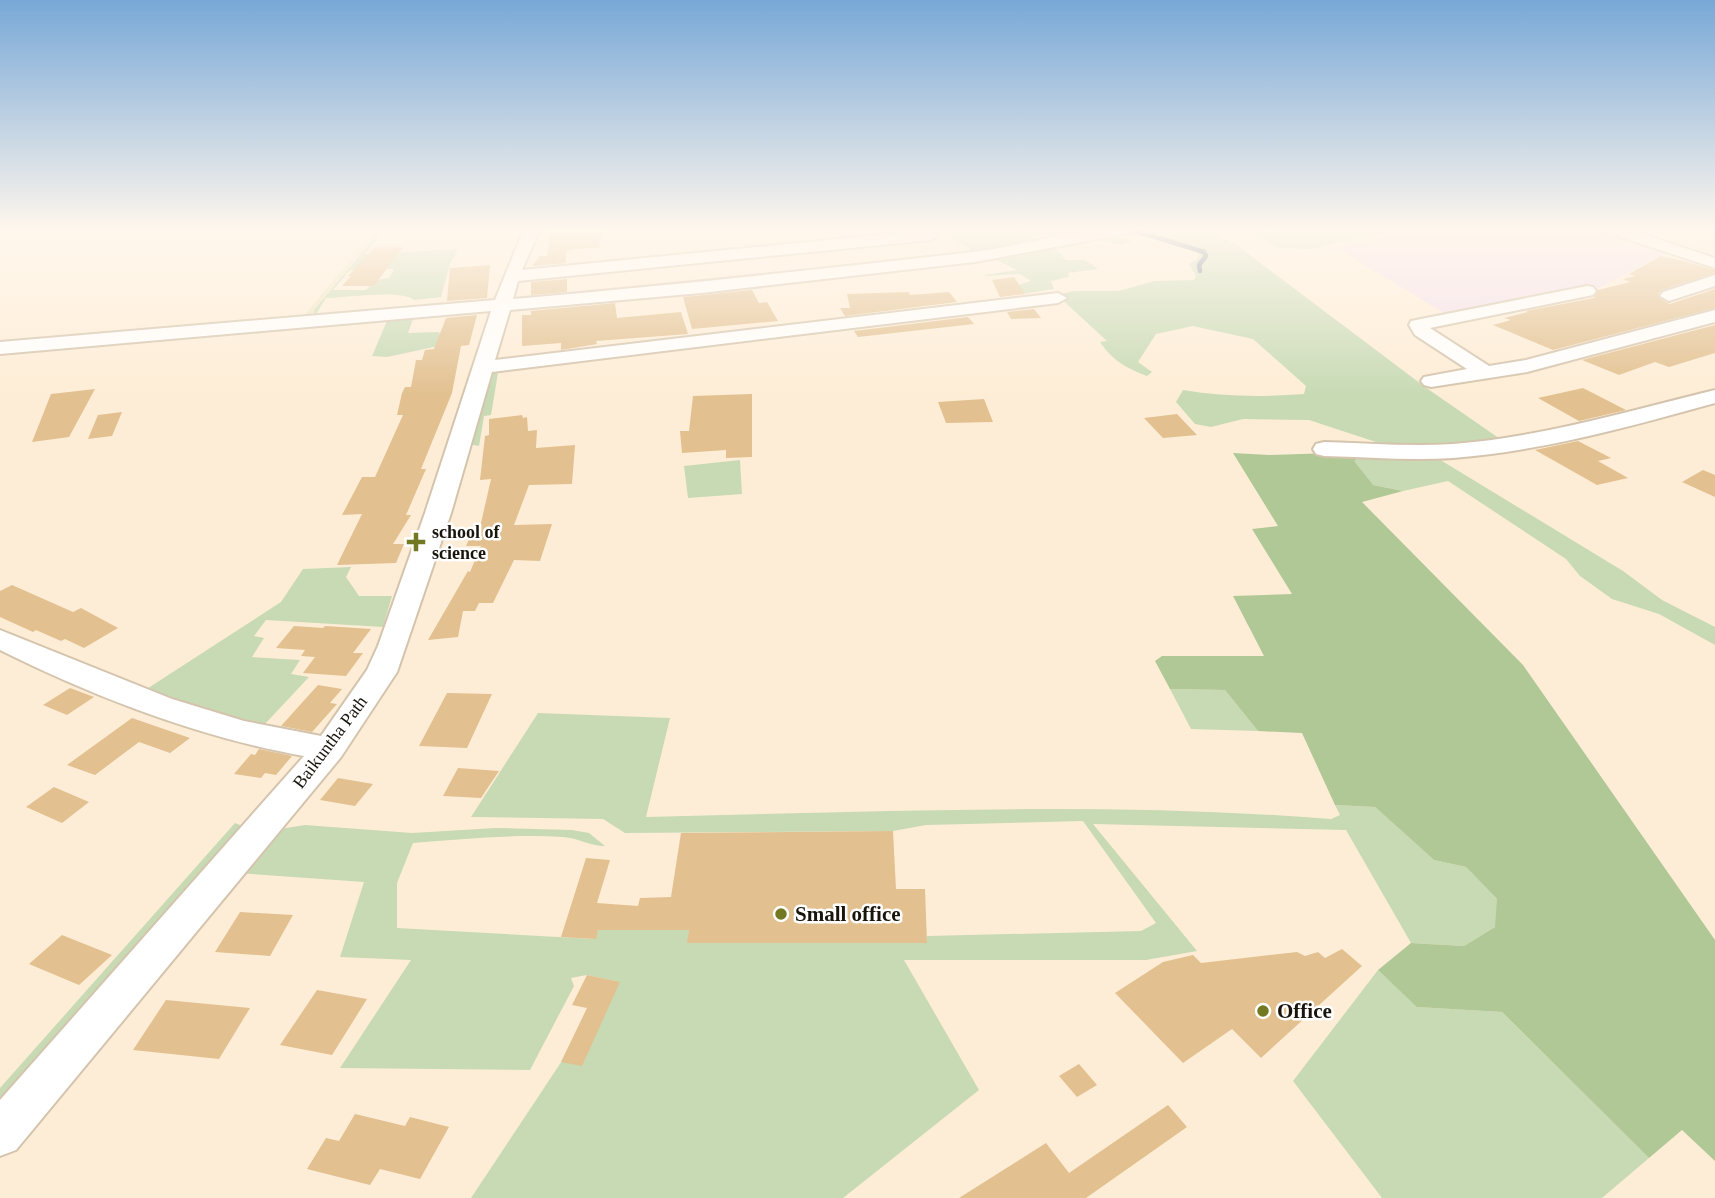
<svg xmlns="http://www.w3.org/2000/svg" width="1715" height="1198" font-family="Georgia,serif">
<rect width="100%" height="100%" fill="#feedd6"/>
<path fill="#f4dfed" d="M1414 229H1521L1543 238 1574 229H1598L1668 252 1601 287 1452 318 1337 248Z"/>
<g fill="#c7dab4" fill-rule="evenodd">
<path d="M382 229H384L365 254 458 249 450 264 441 297 414 300C401 289 346 298 326 298L316 314 478 303 314 315 313 311ZM350 270 392 269 394 270 389 278 376 280 366 290H333Z"/>
<path d="M964 229H1081V231L1032 237 1048 242 1066 260H1085L1098 269 1068 273 1069 277 1051 281 1054 289 1022 294 1018 285 1031 281 1020 274 987 276 984 275 1017 270 976 250H971L944 232Z"/>
<path d="M1112 229H1207L1238 246 1425 387 1503 441 1424 450 1623 571 1662 600 1715 627V645L1659 614 1612 599 1580 576 1566 559 1448 481 1403 491 1373 485 1350 463 1365 452 1382 450V444L1309 420 1243 419 1211 427 1195 424 1176 402 1183 390C1224 397 1263 397 1304 394L1306 386 1253 339 1193 326 1156 334 1138 362 1152 372 1147 376C1126 368 1112 360 1100 342L1107 341 1057 295 1074 291H1119L1154 281 1194 280 1196 276 1189 264 1198 258 1199 254C1177 241 1148 235 1123 233L1120 235 1133 242 1120 245 1092 238 1064 241 1057 236Z"/>
<path d="M1249 229H1398L1312 249 1277 248Z"/>
<path d="M419 311 425 312 413 319 408 333 438 332 446 337 443 345 387 357 372 356 390 314 103 337 0 348V345Z"/>
<path d="M502 366 498 373 491 415 484 416 479 446 468 444 493 367Z"/>
<path d="M740 460 742 494 688 498 684 466Z"/>
<path d="M351 567 346 577 359 596H392L383 627 266 620 254 636 264 638 252 657 300 660 291 674 309 677 264 725 142 692 281 602 303 569Z"/>
<path d="M1170 689 1225 690 1258 731 1191 729Z"/>
<path d="M538 713 670 718 646 817C874 812 1103 801 1331 819L1340 815 1335 805 1375 807 1434 860 1466 867 1497 899 1500 912 1495 927 1464 946 1411 943 1346 830 1093 824 1197 951 1146 960H904L979 1090 843 1198H471L615 981 587 975 571 978 574 986 530 1070 340 1068 411 960 340 957 364 882 238 873 280 829 305 825 412 833 496 828 572 830 589 833 605 846C590 846 578 838 563 837 513 834 463 839 413 843L397 883V928L595 939 598 930H689L688 943H927V936L1141 931 1156 923 1083 821 926 825 893 831 625 833 603 819 471 817Z"/>
<path d="M235 823 245 827 0 1106V1088Z"/>
<path d="M1378 970 1418 1007 1502 1012 1649 1158 1602 1198H1382L1293 1081Z"/>
</g>
<path fill="#afc895" d="M1365 452 1354 461 1373 485 1403 491 1362 502 1523 665 1715 940V1161L1682 1130 1649 1158 1502 1012 1417 1007 1378 970 1411 943 1464 946 1495 927 1497 899 1466 867 1434 860 1375 807 1335 805 1302 733 1258 731 1225 690 1170 689 1155 661 1162 656H1264L1233 596 1292 594 1252 529 1278 526 1233 453 1269 455Z"/>
<path fill="#f0e6c1" d="M376 229H382L313 311 317 316 300 317 304 316Z"/>
<g fill="none" stroke-linecap="round" stroke-linejoin="round">
<path stroke="#566e89" stroke-width="4.5" d="M1129 229 1204 252 1206 256 1199 265 1200 271"/>
</g>
<g fill="#e2c08f">
<path d="M551 229H603L599 248 572 249 566 252V263L532 266 540 256H547Z"/>
<path d="M375 247H403L374 286H342L351 276H348Z"/>
<path d="M1661 256 1684 261 1715 270V273L1662 290 1658 294 1659 298 1670 304 1715 289V308L1553 350 1493 325 1511 320 1504 318 1528 312 1526 311 1594 298 1598 290 1630 282 1623 279 1635 276 1629 274Z"/>
<path d="M490 265 487 298 447 301 450 268Z"/>
<path d="M1014 277 1025 294 1000 297 992 280Z"/>
<path d="M567 279V292L531 295V282Z"/>
<path d="M752 290 759 303 767 302 778 321 692 329 683 297Z"/>
<path d="M909 292 910 295 949 292 957 302 845 316 840 308H850L847 294Z"/>
<path d="M615 303 617 318 681 312 688 334 596 341 597 344 561 350V343L522 346V315H531V311Z"/>
<path d="M1034 309 1041 318 1011 319 1007 312Z"/>
<path d="M477 315 469 345 461 346 452 393 421 469H426L406 515H411L393 544H404L396 563 337 565 362 514 342 515 362 477H375L403 415H397L402 393 405 387H411L416 360H422L425 350 434 349 446 318Z"/>
<path d="M968 317 974 324 858 337 854 331Z"/>
<path d="M1715 325V353L1669 367 1655 362 1619 375 1582 360Z"/>
<path d="M1583 388 1626 410 1579 421 1538 398Z"/>
<path d="M95 389 69 437 32 442 51 394Z"/>
<path d="M752 394V457L726 458V450L682 453 680 431H689L693 396Z"/>
<path d="M984 399 993 422 946 423 938 402Z"/>
<path d="M122 412 112 436 88 439 98 415Z"/>
<path d="M1177 414 1197 435 1163 438 1144 418Z"/>
<path d="M522 415 523 418 527 417 528 431 537 430 536 448 575 445 572 484 529 485 514 525 552 524 540 561 514 560 493 603H479L475 611H463L458 637 428 640 468 571 470 572 481 546H466L476 524 481 523 491 479 480 480 485 436 489 435V419Z"/>
<path d="M1578 441 1611 458 1598 461 1628 478 1597 485 1535 450Z"/>
<path d="M1703 470 1715 475V497L1682 482Z"/>
<path d="M12 585 73 612 81 608 118 628 84 648 65 639 61 641 36 630 33 632 0 617V591Z"/>
<path d="M294 626 323 628 325 626 371 629 353 653H363L346 676 303 673 315 657 301 656 305 650 276 648Z"/>
<path d="M318 685 342 689 330 703 337 704 312 732 281 726Z"/>
<path d="M70 688 94 697 67 715 43 705Z"/>
<path d="M447 693 492 694 467 748 419 746Z"/>
<path d="M132 718 190 738 170 753 139 742 95 775 67 765Z"/>
<path d="M259 749 292 756 276 775 265 773 261 778 234 774 251 754 255 755Z"/>
<path d="M458 768 499 771 481 798 443 796Z"/>
<path d="M338 778 373 784 355 806 320 800Z"/>
<path d="M54 787 89 802 62 823 26 807Z"/>
<path d="M893 831 896 889H925L927 943H687L689 930H598L596 939 561 937 586 858 610 860 597 903 638 906 640 898 671 897 681 833Z"/>
<path d="M240 912 293 915 270 956 215 952Z"/>
<path d="M62 935 112 955 79 985 29 964Z"/>
<path d="M1342 949 1362 966 1261 1058 1232 1029 1183 1063 1115 993 1163 962 1193 955 1201 963 1297 952 1305 956 1318 952 1325 958Z"/>
<path d="M587 975 620 982 582 1066 561 1062 587 1008 572 1005Z"/>
<path d="M317 990 367 999 332 1055 280 1045Z"/>
<path d="M166 1000 250 1008 219 1059 133 1050Z"/>
<path d="M1079 1064 1097 1085 1077 1097 1059 1076Z"/>
<path d="M1168 1105 1187 1127 1086 1198H959L1046 1143 1069 1173Z"/>
<path d="M355 1114 405 1126 410 1117 449 1127 420 1179 380 1169 370 1185 307 1169 326 1138 339 1141Z"/>
</g>
<g fill="none" stroke-linecap="round" stroke-linejoin="round">
<defs>
<g id="street">
<path d="M524 229H540L522 270 931 230 939 235 931 240 518 281 513 299C664 286 814 270 964 253 1021 247 1076 227 1133 229L1125 234 975 262 701 293 510 310 495 360 1058 293 1067 298 1058 303 492 372 451 513 397 672 341 757 16 1150 0 1156V1100L304 756C198 737 97 698 0 650V630L172 699 244 721 321 736 367 670 378 646 425 513 491 311 0 354V342L495 300Z"/>
<path d="M1604 229H1627L1715 258V268L1606 232Z"/>
<path d="M1715 275V286L1669 301 1660 296 1663 292Z"/>
<path d="M1587 286 1593 287 1596 291 1593 295 1430 328 1489 366 1526 360 1715 310V322L1527 372 1431 387 1424 385 1421 381 1424 377 1467 369 1415 335 1409 325 1411 321Z"/>
<path d="M1715 390V403C1629 427 1542 451 1453 458 1410 461 1367 457 1324 456L1316 454 1313 449 1316 444 1324 442C1367 443 1410 447 1453 444 1543 437 1628 411 1715 390Z"/>
</g>
</defs>
<use href="#street" stroke="#d4c4ad" stroke-width="4"/>
<use href="#street" fill="#fff" fill-rule="evenodd"/>
</g>
<linearGradient id="sky" x2="0" y2="1"><stop stop-color="#78a8d7"/><stop offset="0.58" stop-color="#fff7ed"/><stop offset="1" stop-color="#fff7ed" stop-opacity="0"/></linearGradient>
<rect width="1715" height="397" fill="url(#sky)"/>
<g fill="#737922" stroke="#fff" stroke-width="2.5">
<path d="M412.5 531.5h7v7h7v7h-7v7h-7v-7h-7v-7h7z"/>
<circle cx="781" cy="914" r="7"/>
<circle cx="1263" cy="1011" r="7"/>
</g>
<g text-anchor="middle" stroke-width="5" stroke-linejoin="round" paint-order="stroke">
<g font-size="18" font-weight="bold" fill="#19140c" stroke="#fff" text-anchor="start">
<text x="432" y="538">school of<tspan x="432" dy="21">science</tspan></text>
</g>
<g font-size="18" fill="#19140c" stroke="#fff">
<text transform="translate(330 742) rotate(-53)" y="6">Baikuntha Path</text>
</g>
<g font-size="21" font-weight="bold" fill="#19140c" stroke="#fff" text-anchor="start">
<text x="795" y="921">Small office</text>
<text x="1277" y="1018">Office</text>
</g>
</g>
</svg>
